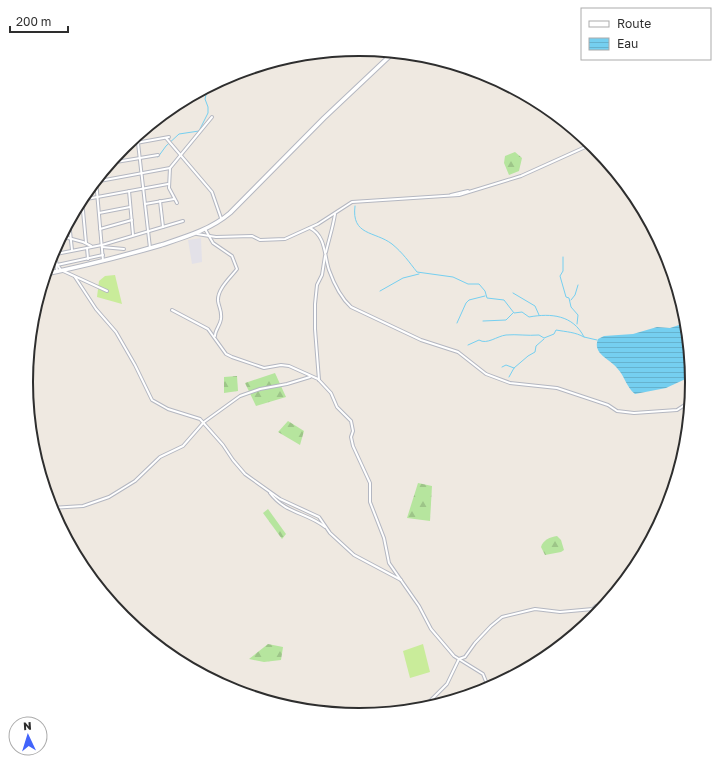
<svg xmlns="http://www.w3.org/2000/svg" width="719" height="764" font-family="'Golos Text',sans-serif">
<defs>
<pattern id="forest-firs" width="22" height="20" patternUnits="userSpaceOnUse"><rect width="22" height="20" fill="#b6e59e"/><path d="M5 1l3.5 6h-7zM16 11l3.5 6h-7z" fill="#9dc588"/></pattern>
<pattern id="water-rules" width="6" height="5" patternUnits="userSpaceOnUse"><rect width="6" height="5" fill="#75cff0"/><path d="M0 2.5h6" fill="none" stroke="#66b2ce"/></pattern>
</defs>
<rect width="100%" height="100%" fill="#efe9e1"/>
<path fill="#e3e1e8" d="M201 238 202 262 192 264 188 240Z"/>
<g fill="url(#forest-firs)">
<path d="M515 152 522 158 519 171 509 175 504 163 505 156Z"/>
<path d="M275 373 286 397 256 406 245 383Z"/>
<path d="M237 376 238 391 224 393V377Z"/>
<path d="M288 421 304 431 300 445 278 432Z"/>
<path d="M418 483 432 486 430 521 407 518Z"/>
<path d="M268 509 286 534 282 539 263 513Z"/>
<path d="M557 536 561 540 564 550 561 552 545 555 541 547C543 540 550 537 557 536Z"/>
<path d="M268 644 283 647 281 660 264 662 249 659Z"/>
</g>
<g fill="#c9ec9a">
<path d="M115 275 122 304 97 297 99 281 105 276Z"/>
<path d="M423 644 430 672 410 678 403 651Z"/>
</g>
<path fill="url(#water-rules)" d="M682 324H687L692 376 666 388 635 394C626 387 625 376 617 368 610 359 592 354 598 339L604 336 633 334 657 327 670 328Z"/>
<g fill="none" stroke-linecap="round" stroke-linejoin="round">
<g stroke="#75cff0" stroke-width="1">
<path d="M158 157 166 146 179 134 199 131 208 113V107L205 99 208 87"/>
<path d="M355 206C351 236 375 231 392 244 403 253 409 262 417 272L453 277 468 284H479L485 291 487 298 504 300 514 313 522 312 529 317C551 313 573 315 584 337L597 340"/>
<path d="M563 257V271L560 276 566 297 569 298 571 307 578 315 577 324"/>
<path d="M380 291 403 278 419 274"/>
<path d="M513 293 535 306 539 315"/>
<path d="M571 300 575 295 578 285"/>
<path d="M483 321 506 320 513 313"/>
<path d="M457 323 466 303 469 300 485 296"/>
<path d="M468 345 479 340C487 345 497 336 506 335 517 334 527 336 539 335L544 338 554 334 556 330C567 332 575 332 584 337"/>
<path d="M502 367 506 365 514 368"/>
<path d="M509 377 514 368 528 356 535 352 536 346 544 339"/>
</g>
<defs>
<g id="street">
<path d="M166 138 212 192 221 218"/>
<path d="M138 143 150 248"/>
<path d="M125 145 169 137"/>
<path d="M110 163 158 155"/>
<path d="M96 180 103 261"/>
<path d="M94 182 170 168"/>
<path d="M129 191 133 235"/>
<path d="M451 195 468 191"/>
<path d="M81 200 168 184"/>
<path d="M82 200 86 243"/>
<path d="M160 201 163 227"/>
<path d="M177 203 169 188 170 168 212 117"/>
<path d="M145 204 174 199"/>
<path d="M99 213 130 207"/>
<path d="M69 222 72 250"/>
<path d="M310 228C326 236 324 255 329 270 334 284 340 297 351 307L421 340 458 352 486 374 510 383 557 388 608 405 617 411 634 413 677 410 691 401"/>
<path d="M100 229 132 220"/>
<path d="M205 229 213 243 232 256 237 269C231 277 217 289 218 301 219 308 222 310 221 319 220 326 215 330 215 336"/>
<path d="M197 234 216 237 252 236 260 240 285 239 318 224 352 202 459 195 521 176 592 144"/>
<path d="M61 236 83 242 91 246"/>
<path d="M55 247 57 271"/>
<path d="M102 247 124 249"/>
<path d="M87 248 88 259"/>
<path d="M326 252C329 239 333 227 335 214"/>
<path d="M56 254 102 245 183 221"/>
<path d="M51 256 61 270 107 291"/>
<path d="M57 265 103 255"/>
<path d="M75 277 96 309 116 332 135 365 152 400 168 409 200 419 223 445 233 460 245 474 280 499 319 517 330 533 354 555 401 580"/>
<path d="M172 310 208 329 226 354 232 357 264 368 281 365 289 366 318 379 331 393 337 407 351 421 353 431 351 437 353 446 370 483V502L384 538 389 563 419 606 431 629 454 656 483 674 489 689"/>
<path d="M319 380 315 329V304L317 285 322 275 325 256"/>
<path d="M270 493C286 514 306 512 325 527"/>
<path d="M51 508 83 506 109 497 135 481 160 457 183 446 204 422 240 396 260 389 287 384 310 377"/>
<path d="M422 709 447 684 459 659 465 657 475 643 491 626 502 617 535 609 560 612 593 609 596 606 606 605"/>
</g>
<path id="secondary" d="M45 274C84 266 123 256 161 245 185 237 210 230 230 213L324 118 394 52"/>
</defs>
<use href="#street" stroke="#b4b7c1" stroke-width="4"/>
<use href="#secondary" stroke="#b4b7c1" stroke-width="5.5"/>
<use href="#street" stroke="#fff" stroke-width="2"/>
<use href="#secondary" stroke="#fff" stroke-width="3.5"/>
</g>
<path d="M0 0H719V764H0ZM33 382a326 326 0 1 1 652 0a326 326 0 1 1-652 0Z" fill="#fff" fill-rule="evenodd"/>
<path fill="none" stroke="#2e2e2e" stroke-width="2" d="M33 382a326 326 0 1 1 652 0a326 326 0 1 1-652 0Z"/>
<rect x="581" y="8" width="130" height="52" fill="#ffffff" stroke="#ababab"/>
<rect x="589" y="21" width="20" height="6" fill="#ffffff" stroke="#ababab"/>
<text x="617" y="28" font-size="12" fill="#2e2e2e">Route</text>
<rect x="589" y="38" width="20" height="12" fill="url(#water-rules)" stroke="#ababab"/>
<text x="617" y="48" font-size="12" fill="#2e2e2e">Eau</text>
<g transform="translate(28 736) rotate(356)"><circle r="19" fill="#ffffff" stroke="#ababab"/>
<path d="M0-3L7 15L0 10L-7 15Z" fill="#4264fb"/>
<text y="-6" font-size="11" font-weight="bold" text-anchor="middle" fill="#2e2e2e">N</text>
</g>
<path d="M10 26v6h58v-6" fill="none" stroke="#2e2e2e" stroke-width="2"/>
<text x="16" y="26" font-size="12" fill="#2e2e2e" stroke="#ffffff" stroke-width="3" paint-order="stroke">200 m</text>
</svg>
